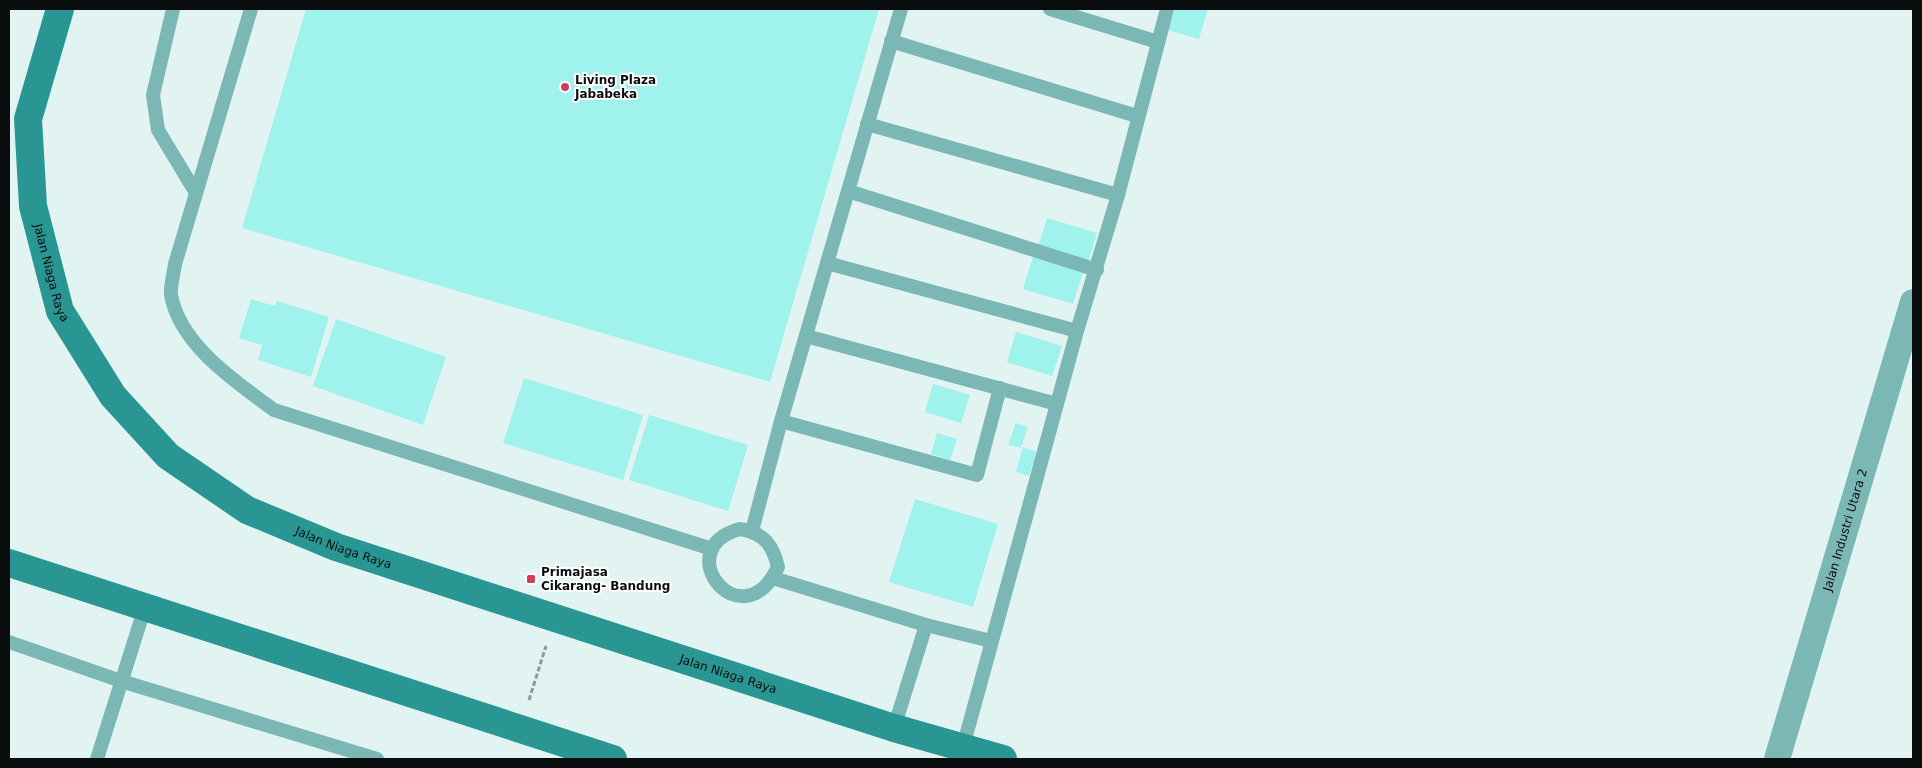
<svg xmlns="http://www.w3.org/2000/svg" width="1922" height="768" font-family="'DejaVu Sans',sans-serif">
<rect width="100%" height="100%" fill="#f4fdfc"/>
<rect fill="#e1f4f2" x="9" y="9" width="1904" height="750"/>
<g fill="#a0f2ed">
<path d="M306 9H879L770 382 242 228Z"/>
<path d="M1175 9H1208L1199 39 1168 30Z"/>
<path d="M1047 218 1097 233 1088 263 1038 247Z"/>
<path d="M1033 257 1083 272 1073 304 1023 289Z"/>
<path d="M251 299 275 306 277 301 329 317 311 377 258 360 262 345 239 338Z"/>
<path d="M336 319 446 357 423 425 313 386Z"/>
<path d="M1016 332 1062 346 1052 376 1007 362Z"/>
<path d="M524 378 643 415 623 480 503 443Z"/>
<path d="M933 384 970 395 961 423 925 412Z"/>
<path d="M649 415 748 445 728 511 629 480Z"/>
<path d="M1016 423 1028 427 1021 448 1008 445Z"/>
<path d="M937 433 957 439 950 460 931 454Z"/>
<path d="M1023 447 1037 452 1029 476 1016 472Z"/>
<path d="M915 499 998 524 973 607 889 582Z"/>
</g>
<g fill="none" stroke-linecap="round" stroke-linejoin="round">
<path stroke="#919797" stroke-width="3" stroke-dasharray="5 2.5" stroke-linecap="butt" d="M529 700 546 646"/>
<g stroke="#7bb8b5" stroke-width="14">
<path d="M173 9 153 95 158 130 196 193"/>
<path d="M251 9 175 264C174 273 170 286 171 295 180 345 236 382 274 410L712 549"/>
<path d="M1050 9 1158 42"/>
<path d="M891 41 1137 116"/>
<path d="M867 124 1118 195"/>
<path d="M848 191 1097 270"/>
<path d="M827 263 1077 331"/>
<path d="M806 336 1057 404"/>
<path d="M781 421 977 475 1000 388"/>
<path d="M740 529C764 533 773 545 778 567 742 643 667 549 740 529Z"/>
<path d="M752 531 781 421 901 9"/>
<path d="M773 578 926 625 991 641"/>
<path d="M9 642 121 681 377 759"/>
<path d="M894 728 926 625"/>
<path d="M963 747 1077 331 1118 195 1167 9"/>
<path d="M97 759 145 607"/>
</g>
<path stroke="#7bb8b5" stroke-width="26" id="s1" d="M1777 759 1913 302"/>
<g stroke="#299693" stroke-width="28">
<path id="s2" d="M60 9 28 119 33 206 60 311 113 396 168 456 247 510 336 547 894 728 1003 759"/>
<path d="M9 563 613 759"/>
</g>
</g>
<g fill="#cd3d5e" stroke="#fff" stroke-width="2">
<circle cx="565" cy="87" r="5"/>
<rect x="526" y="574" width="10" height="10" rx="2.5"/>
</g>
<g text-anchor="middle" stroke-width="4" stroke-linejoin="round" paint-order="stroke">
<g font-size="12" font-weight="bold" fill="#0a0d0d" stroke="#fff" text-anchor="start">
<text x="575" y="84">Living Plaza<tspan x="575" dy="14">Jababeka</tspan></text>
<text x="541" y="576">Primajasa<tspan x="541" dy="14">Cikarang- Bandung</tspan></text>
</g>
<g font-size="12" fill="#0a0d0d" stroke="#fff">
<text dy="4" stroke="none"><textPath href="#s2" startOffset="271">Jalan Niaga Raya</textPath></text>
<text dy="4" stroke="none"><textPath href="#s1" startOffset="239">Jalan Industri Utara 2</textPath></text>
<text dy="4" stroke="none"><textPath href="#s2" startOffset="691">Jalan Niaga Raya</textPath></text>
<text dy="4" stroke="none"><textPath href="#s2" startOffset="1096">Jalan Niaga Raya</textPath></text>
</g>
</g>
<rect width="1922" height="768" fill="none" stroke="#0a0d0d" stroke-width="20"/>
</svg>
